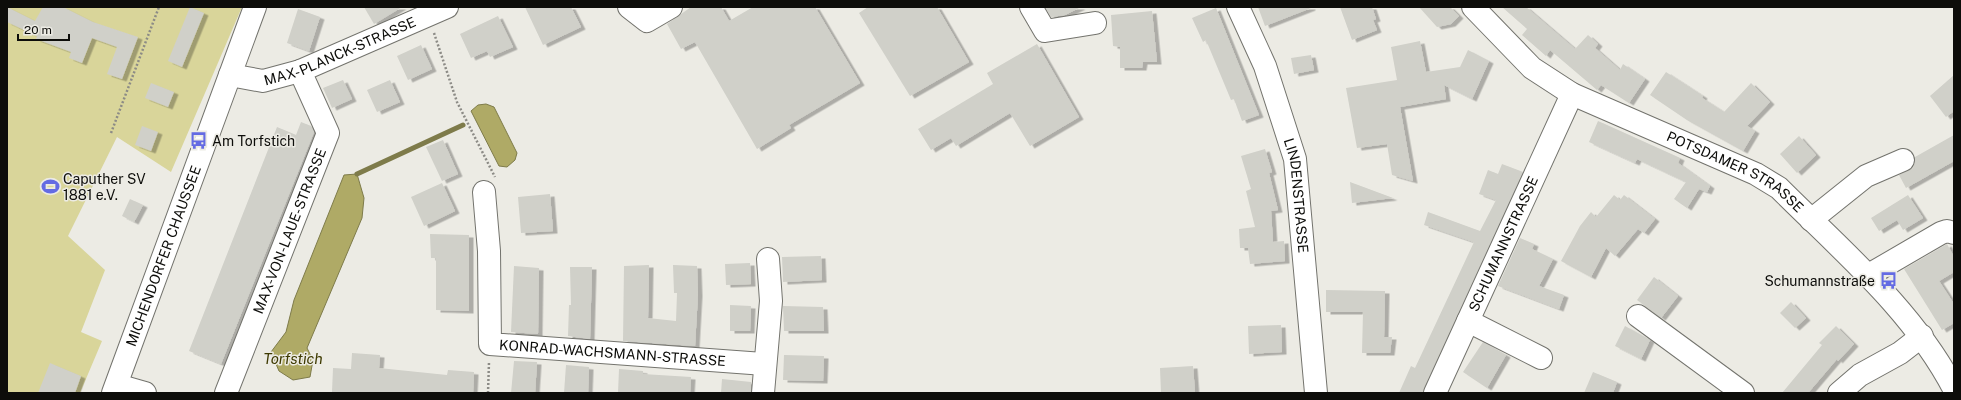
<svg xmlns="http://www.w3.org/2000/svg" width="1961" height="400" font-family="'Public Sans',sans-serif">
<defs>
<filter id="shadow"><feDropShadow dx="4.5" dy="2.5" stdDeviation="0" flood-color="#0004"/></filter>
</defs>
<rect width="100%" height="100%" fill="#ecebe4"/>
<path fill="#d9d59a" d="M7 7H242L171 172 117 137 68 236 105 270 81 332 102 341 80 393H7Z"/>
<g fill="#afaa66" stroke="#7e7b4a">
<path d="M486 104 494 107 517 153 515 160 507 167 499 166 471 111 478 105Z"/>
<path d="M357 174 364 198 362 218 307 348 313 360 310 377 293 380 279 371 271 352 286 332 294 300 344 175Z"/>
</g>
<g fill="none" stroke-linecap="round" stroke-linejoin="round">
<path stroke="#7e7b4a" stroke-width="5" d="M357 174 463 125"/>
</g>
<g fill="#d0d0c9" filter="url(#shadow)">
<path d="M7 7 35 21 43 7H63L93 22 138 37 122 79 107 74 117 47 92 38 82 63 69 58 71 52 36 39 37 36 7 22Z"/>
<path d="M190 7 204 13 182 67 168 61Z"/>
<path d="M364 7H402L374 24Z"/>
<path d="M525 7H571L581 27 543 45Z"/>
<path d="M691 7H721L729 21 753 7H815L860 83 789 125 791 128 757 149 695 42 681 49 667 24Z"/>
<path d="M868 7H937L969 62 910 96 859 13Z"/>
<path d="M1045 7H1081L1065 15 1051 17Z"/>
<path d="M1258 7H1311V8L1265 26Z"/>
<path d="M1340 7H1372L1376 19 1373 20 1377 30 1352 40Z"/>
<path d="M1419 7H1450L1459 16 1451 24 1437 27Z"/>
<path d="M1502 7H1526L1575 49 1588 35 1598 44 1595 48 1620 70 1623 64 1645 79 1629 103 1601 85 1597 90 1550 50 1546 56 1522 35 1527 29Z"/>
<path d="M1216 8 1259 115 1242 121 1234 99 1231 100 1206 40 1203 42 1192 18Z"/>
<path d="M298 9 320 17 309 51 287 43Z"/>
<path d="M1152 11 1157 62H1143L1142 68H1120V47L1113 46 1111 15Z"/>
<path d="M498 16 513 47 490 57 487 51 471 58 460 34Z"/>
<path d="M1420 41 1426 72 1460 67 1468 50 1489 61 1472 99 1444 85 1446 99 1400 107 1413 181 1392 175 1387 144 1357 148 1346 88 1397 80 1391 47Z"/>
<path d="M1037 44 1079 117 1030 146 1010 113 956 146 951 138 931 150 918 129 993 84 987 73Z"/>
<path d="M421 45 432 69 408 80 397 56Z"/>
<path d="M1311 55 1314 70 1294 74 1291 58Z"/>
<path d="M1666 72 1703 96 1702 98 1724 112 1751 83 1770 102 1747 126 1755 131 1743 151 1687 120 1650 95Z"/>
<path d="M1954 75V111L1946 117 1930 96Z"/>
<path d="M343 80 352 99 332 108 323 88Z"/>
<path d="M390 80 400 102 377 112 367 90Z"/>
<path d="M151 83 174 92 168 107 145 98Z"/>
<path d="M1598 121 1680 158 1678 163 1710 186 1707 192 1699 189 1687 208 1674 199 1686 182 1637 159 1635 163 1589 142Z"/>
<path d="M301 122 311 126 314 132 221 364 189 351 277 127 296 135Z"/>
<path d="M142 126 158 132 151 151 135 145Z"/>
<path d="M1954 135V161L1906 188 1899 175 1913 168 1915 162V157Z"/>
<path d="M1799 136 1816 155 1797 173 1780 154Z"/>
<path d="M443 140 458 174 442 181 426 147Z"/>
<path d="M1265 149 1272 172 1269 173 1278 210 1271 211 1273 242 1284 241 1285 261 1250 264 1248 248H1240L1239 229 1255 227 1246 191 1251 189 1241 156Z"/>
<path d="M1502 164 1523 172 1423 393H1399L1411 366 1415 368 1474 242 1424 225 1428 212 1480 231 1496 200 1479 194 1488 170 1498 174Z"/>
<path d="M1350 182 1393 198 1352 203Z"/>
<path d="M442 183 455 211 424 226 411 197Z"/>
<path d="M550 194 553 231 521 233 518 197Z"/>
<path d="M1614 195 1620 200 1624 195 1655 219 1644 233 1638 229 1615 256 1606 248 1591 277 1561 261 1580 226 1591 212 1596 217Z"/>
<path d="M1908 195 1923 218 1903 230 1897 220 1879 231 1871 218Z"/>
<path d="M130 199 143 205 134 222 122 216Z"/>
<path d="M430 234 469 235V311L436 310V258H431Z"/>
<path d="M1520 238 1534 244 1532 249 1553 259 1539 286 1564 295 1559 309 1498 286Z"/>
<path d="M1947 244 1954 257V272L1939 281 1954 304V323L1942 330 1904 269Z"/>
<path d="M821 256 822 280 783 282 782 257Z"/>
<path d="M750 263 751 284 726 285 725 264Z"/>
<path d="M649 265 648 318 676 321 677 293H674L673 265 697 266 698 294 695 346 623 341 624 266Z"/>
<path d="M514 266 539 268 538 334 511 332Z"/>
<path d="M570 267H592L590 339 568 336 569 305H571Z"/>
<path d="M1654 277 1678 296 1661 318 1637 300Z"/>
<path d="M1326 290 1385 291 1384 337H1392L1390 353H1362L1363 312H1326Z"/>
<path d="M1791 302 1806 318 1795 328 1780 313Z"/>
<path d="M730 305 751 306 750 331H730Z"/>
<path d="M783 306 823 307 824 331H784Z"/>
<path d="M1281 325 1282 352 1249 354 1248 326Z"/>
<path d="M1625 326 1650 340 1641 359 1615 346Z"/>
<path d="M1836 326 1854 344 1838 361 1837 359 1808 393H1782L1822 345 1819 343Z"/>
<path d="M1483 342 1506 355 1487 388 1463 372Z"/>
<path d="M352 353 380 355 379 368 447 375 448 370 474 372 473 393 332 392 333 368 351 369Z"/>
<path d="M784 355 824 356 823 381 783 380Z"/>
<path d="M514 361 537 362 535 393H511Z"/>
<path d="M50 363 81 376 75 393H38Z"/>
<path d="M566 365 589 367 588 393H564Z"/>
<path d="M1193 366 1195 393H1161L1160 368Z"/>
<path d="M619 369 643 371V374L691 377 690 393H618Z"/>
<path d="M1593 372 1617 382 1613 393H1584Z"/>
<path d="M722 379 751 382V393H721Z"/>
</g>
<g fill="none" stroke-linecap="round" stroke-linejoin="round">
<defs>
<g id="minor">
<path d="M629 7 647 21 671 7"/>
<path d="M1031 7 1045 31 1095 23"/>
<path id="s1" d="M1238 7 1265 66 1295 159 1316 393"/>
<path id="s2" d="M1473 7 1532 68 1572 94 1756 174 1779 188C1841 250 1913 310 1954 389"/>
<path id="s3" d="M230 75 263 81 300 71 447 7"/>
<path id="s4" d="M484 192 489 251 490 344 765 364"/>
<path d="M1811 220 1866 176 1903 160"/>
<path d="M1867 276 1941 233 1947 231 1954 233"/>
<path d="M1638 316 1743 393"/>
<path d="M1468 321 1541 358"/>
<path d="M117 385 145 393"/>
<path id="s5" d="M113 393 255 7"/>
<path id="s6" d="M226 393 328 133 300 71"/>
<path d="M763 393 771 301 768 259"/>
<path id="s7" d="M1435 393 1572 94"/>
<path d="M1839 393 1860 375 1900 353 1922 336"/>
</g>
</defs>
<use href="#minor" stroke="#73736d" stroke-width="24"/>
<g stroke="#8c8b86" stroke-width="2.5" stroke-dasharray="2 2" stroke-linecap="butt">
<path d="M434 33 457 102 495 177"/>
<path d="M111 133 159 7"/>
<path d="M488 393 489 362"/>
</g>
<use href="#minor" stroke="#fff" stroke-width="22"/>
</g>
<defs>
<symbol id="bus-bare" viewBox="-9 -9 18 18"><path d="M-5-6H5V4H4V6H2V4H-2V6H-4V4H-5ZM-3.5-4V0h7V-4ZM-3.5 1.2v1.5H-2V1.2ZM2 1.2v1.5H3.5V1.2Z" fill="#646be3" stroke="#ecebe4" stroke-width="2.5" paint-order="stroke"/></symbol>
<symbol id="stadium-bare" viewBox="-9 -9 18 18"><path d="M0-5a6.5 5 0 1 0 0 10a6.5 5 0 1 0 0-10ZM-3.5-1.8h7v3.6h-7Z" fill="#646be3" stroke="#ecebe4" stroke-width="2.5" paint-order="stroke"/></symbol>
</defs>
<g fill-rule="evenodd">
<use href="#bus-bare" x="186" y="128" width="25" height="25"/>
<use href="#stadium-bare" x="38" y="174" width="25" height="25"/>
<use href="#bus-bare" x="1876" y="268" width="25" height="25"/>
</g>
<g text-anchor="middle" stroke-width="3" stroke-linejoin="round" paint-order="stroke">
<g font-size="14" fill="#0d0d0a" stroke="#ecebe4">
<text dy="5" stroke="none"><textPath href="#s3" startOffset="116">MAX-PLANCK-STRASSE</textPath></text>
<text dy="5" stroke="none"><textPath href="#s2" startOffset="314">POTSDAMER STRASSE</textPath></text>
<text dy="5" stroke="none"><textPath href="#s1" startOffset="199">LINDENSTRASSE</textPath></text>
<text dy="5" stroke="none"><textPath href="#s6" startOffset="174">MAX-VON-LAUE-STRASSE</textPath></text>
<text dy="5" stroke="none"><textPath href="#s7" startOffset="164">SCHUMANNSTRASSE</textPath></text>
<text dy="5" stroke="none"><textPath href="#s5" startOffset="146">MICHENDORFER CHAUSSEE</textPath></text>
<text dy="5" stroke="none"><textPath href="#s4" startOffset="275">KONRAD-WACHSMANN-STRASSE</textPath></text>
</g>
<g font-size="14" fill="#0d0d0a" stroke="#ecebe4" text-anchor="start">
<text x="212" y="146">Am Torfstich</text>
<text x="63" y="184">Caputher SV<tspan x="63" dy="16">1881 e.V.</tspan></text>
<text x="1875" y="286" text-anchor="end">Schumannstraße</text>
</g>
<g font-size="15" font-style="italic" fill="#3e3a01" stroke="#ecebe4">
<text x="293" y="364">Torfstich</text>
</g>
</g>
<rect width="1961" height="400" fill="none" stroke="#0d0d0a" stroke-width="16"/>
<path d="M18 34v6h51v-6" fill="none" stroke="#0d0d0a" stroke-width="2"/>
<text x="24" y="34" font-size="12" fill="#0d0d0a" stroke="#ecebe4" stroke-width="3" paint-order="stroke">20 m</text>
</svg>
